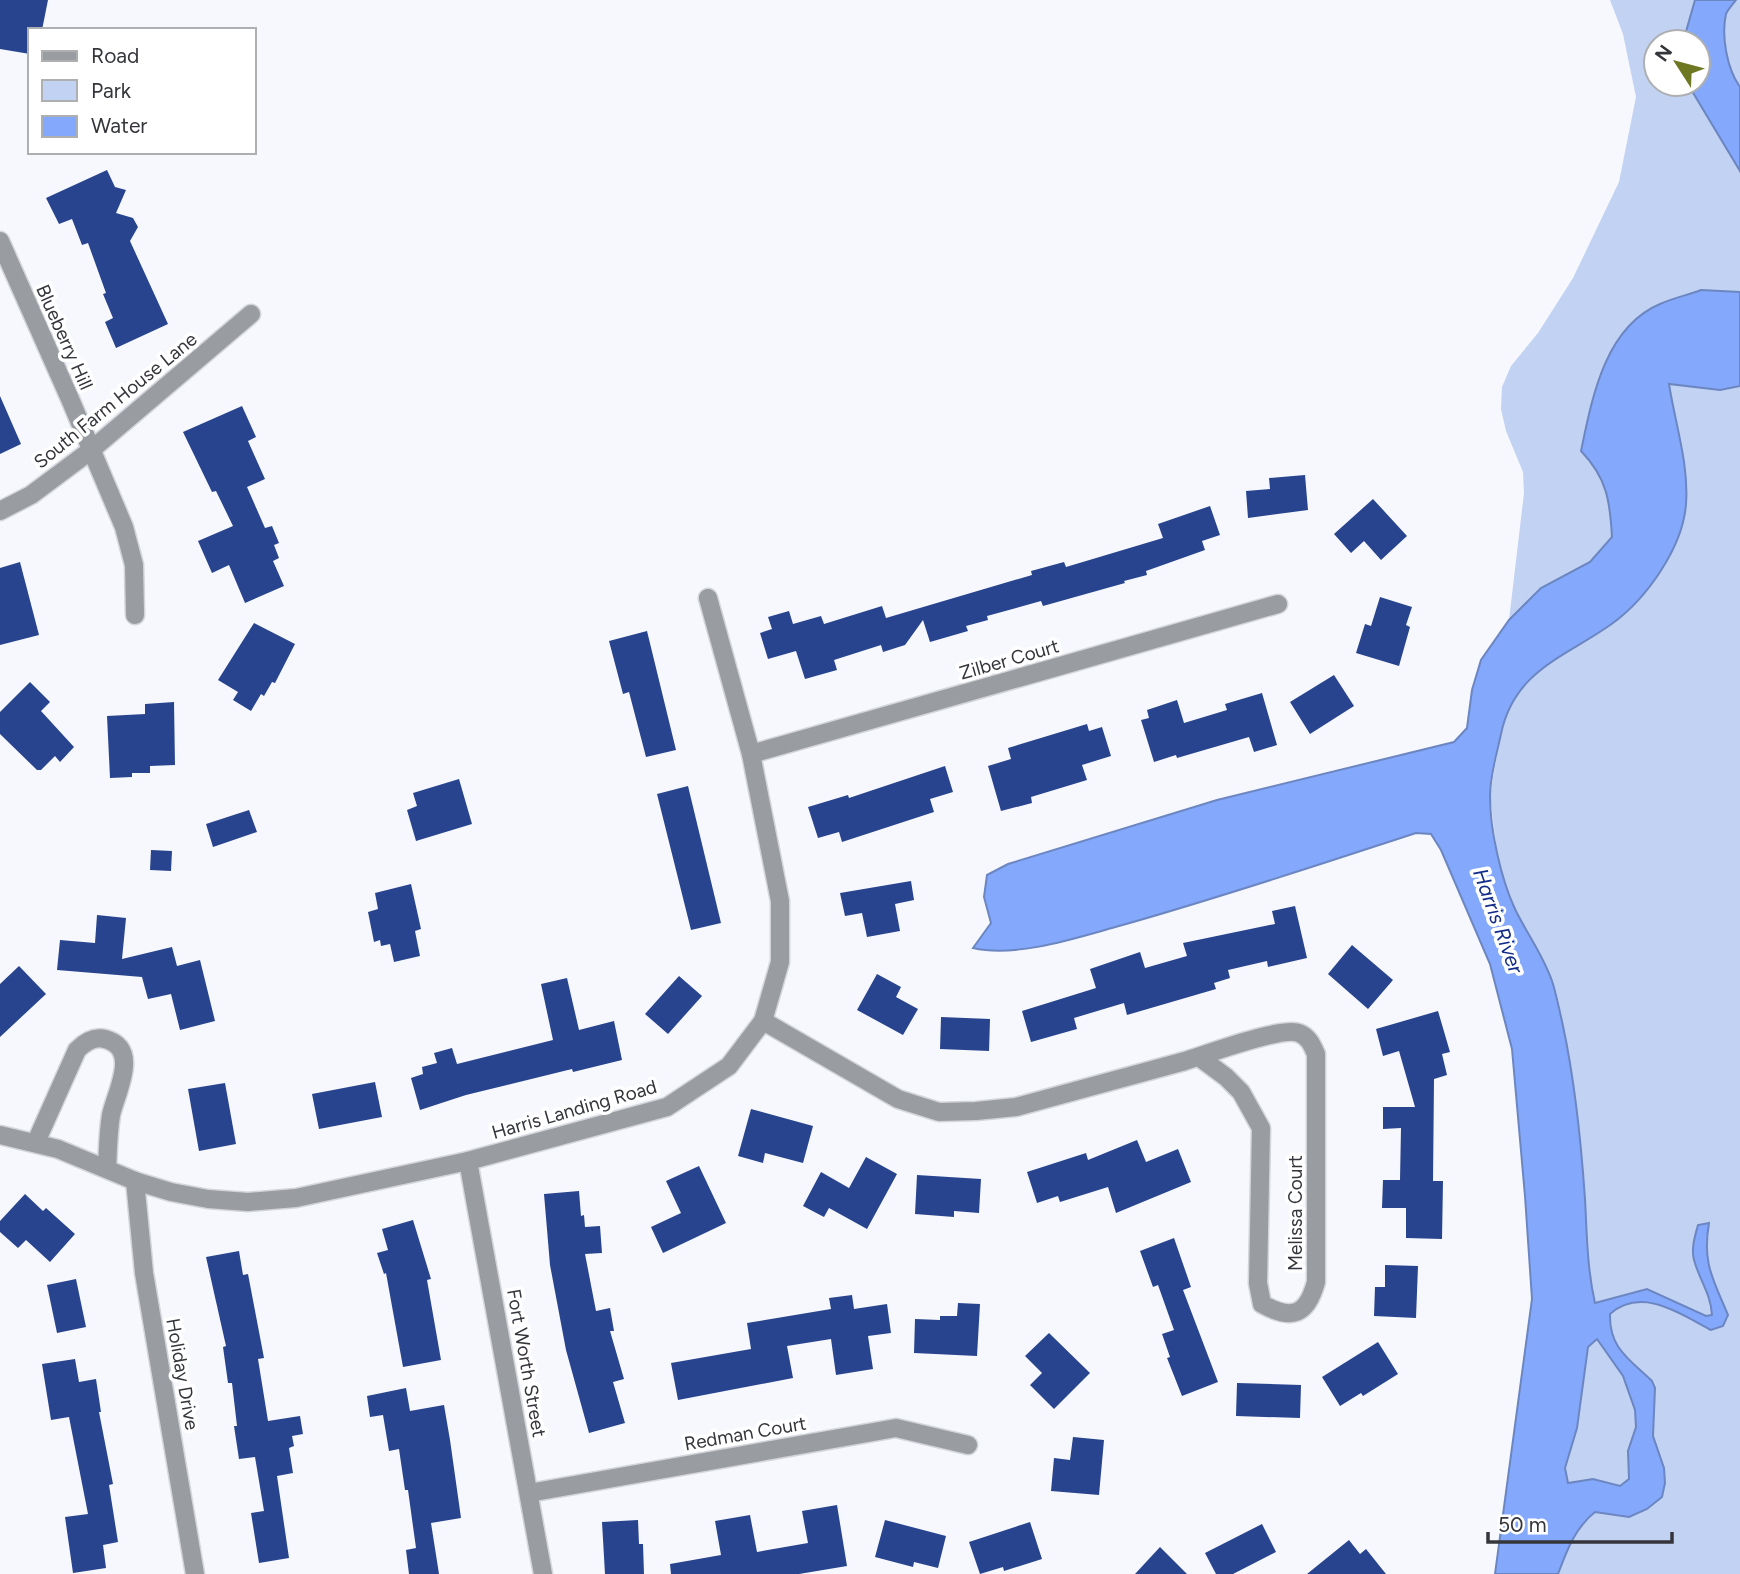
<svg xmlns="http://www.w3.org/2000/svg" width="1740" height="1574" font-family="Figtree,sans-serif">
<rect width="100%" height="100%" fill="#f6f8fd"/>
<g fill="#c2d2f3">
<path d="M1610 0H1695L1683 42H1656V84H1688L1740 171V292L1701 290 1593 463 1609 497 1612 537 1590 562 1541 588 1509 620 1524 493 1523 472 1506 431 1501 409 1502 387 1511 366 1538 333 1573 278 1619 182 1636 97 1623 34Z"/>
<path d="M1736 0H1740V87C1727 69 1721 36 1726 14 1728 9 1733 4 1736 0Z"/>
<path d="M1669 384 1720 390 1740 386V1574H1558L1568 1547V1483L1565 1468 1577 1428 1595 1304 1588 1272 1585 1198 1576 1110 1563 1027 1499 869 1490 796 1501 731 1514 696 1538 670 1614 622 1685 470Z"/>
</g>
<g fill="#84a8fb" stroke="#6c86c1" stroke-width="2" fill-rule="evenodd">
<path d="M1695 0H1736C1733 4 1728 9 1726 14 1721 36 1727 69 1740 87V171L1689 86 1688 84H1698V42H1683Z"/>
<path d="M1701 290 1740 292V386L1720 390 1669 384C1675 423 1689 464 1686 504 1683 547 1647 598 1613 623 1566 657 1514 670 1501 734 1497 753 1490 776 1490 796 1490 830 1501 879 1515 909 1527 934 1545 958 1553 984 1557 998 1560 1012 1563 1026 1575 1082 1581 1141 1585 1199 1587 1235 1587 1268 1595 1303L1647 1289 1706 1316 1712 1315C1711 1294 1699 1279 1694 1260 1691 1248 1695 1236 1698 1225L1709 1223C1702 1263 1713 1279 1728 1315L1723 1326 1711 1330C1680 1314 1642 1286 1610 1314 1609 1348 1629 1359 1652 1381L1655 1388 1653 1436 1664 1468 1665 1483 1662 1497 1647 1509 1629 1517 1595 1512C1575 1528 1567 1550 1558 1574H1495L1532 1299 1525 1196 1512 1049 1490 964 1441 850 1431 834 1416 833C1318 865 1219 898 1119 926 1076 938 1016 958 973 948L991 923 984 897 987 875 1008 864 1217 800 1454 742 1467 728 1472 690 1481 660 1509 620 1541 588 1590 562 1612 537C1610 501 1607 478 1581 451 1592 398 1605 327 1660 304 1673 298 1688 295 1701 290ZM1597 1339 1623 1376 1635 1410 1636 1427 1628 1451 1629 1479 1620 1486 1593 1479 1568 1483 1565 1468 1577 1428 1588 1347Z"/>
</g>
<g fill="#28448e">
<path d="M0 0H48L42 30H30V54L0 49Z"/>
<path d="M107 170 115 187 126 190 116 213 133 218 138 227 130 241 168 324 116 348 105 322 113 318 103 294 106 293 88 243 82 245 72 219 59 224 46 198Z"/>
<path d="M0 396 21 444 0 454Z"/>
<path d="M242 406 256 437 248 441 265 479 247 487 265 528 272 526 279 543 274 545 279 558 273 561 284 586 245 603 229 565 212 573 198 541 233 526 216 491 212 492 183 432Z"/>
<path d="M1305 475 1308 510 1248 518 1246 491 1270 489 1269 478Z"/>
<path d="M1373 499 1407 536 1381 560 1364 541 1351 553 1334 534Z"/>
<path d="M1210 506 1220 535 1202 541 1205 550 1146 571 1147 575 1124 581 1125 583 1043 606 1041 601 987 616 988 620 966 626 968 631 930 642 923 620 905 645 883 652 881 645 834 660 837 670 805 679 796 651 768 659 760 633 772 629 768 617 789 611 793 624 821 616 824 624 882 606 886 618 1032 575 1031 571 1064 562 1066 567 1163 538 1158 524Z"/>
<path d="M20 562 39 635 0 645V568Z"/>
<path d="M1380 597 1412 607 1406 625 1410 627 1399 666 1356 653 1365 624 1371 626Z"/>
<path d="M254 623 295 644 275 683 272 682 264 696 261 694 251 711 233 700 238 692 218 680Z"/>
<path d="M647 631 676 750 646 757 629 692 623 694 609 641Z"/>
<path d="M1334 675 1354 706 1310 734 1290 702Z"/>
<path d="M30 682 50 702 41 711 74 747 60 762 55 756 41 770H37L0 734V712Z"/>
<path d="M1262 693 1277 745 1254 752 1249 737 1177 758 1176 755 1154 762 1141 720 1149 718 1147 710 1177 700 1184 723 1227 710 1225 704Z"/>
<path d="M174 702 175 765 150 766V773H132V777L110 778 107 716 145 714V704Z"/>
<path d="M1087 724 1089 731 1102 727 1111 756 1082 765 1087 780 1031 797 1032 803 1001 811 988 766 1011 759 1008 748Z"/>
<path d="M945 766 953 792 930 799 934 812 842 842 839 832 818 838 808 807 848 795 849 798Z"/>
<path d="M459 779 472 824 416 841 407 810 417 806 413 793Z"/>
<path d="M688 786 721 923 691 930 657 794Z"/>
<path d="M249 810 257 832 213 847 206 824Z"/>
<path d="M151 850 172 851 171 871 150 870Z"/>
<path d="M911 881 914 900 895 904 900 931 867 937 862 913 845 916 840 893Z"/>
<path d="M411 884 421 929 415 931 420 956 394 962 390 944 381 946 380 940 374 942 368 912 378 909 375 893Z"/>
<path d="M1295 906 1307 958 1268 967 1267 961 1228 970 1230 978 1214 983 1216 989 1127 1015 1124 1003 1074 1018 1077 1029 1031 1042 1022 1011 1096 988 1090 969 1140 952 1145 968 1187 956 1183 943 1275 924 1272 911Z"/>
<path d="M97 915 126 918 122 959 172 947 177 966 200 960 215 1021 180 1030 171 994 148 999 142 977 57 970 60 940 95 943Z"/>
<path d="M1352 945 1393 980 1368 1009 1328 974Z"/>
<path d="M19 966 46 994 0 1037V984Z"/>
<path d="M877 974 901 987 896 997 918 1009 903 1035 857 1010Z"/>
<path d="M679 976 702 996 668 1034 645 1014Z"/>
<path d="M567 978 579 1030 614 1021 622 1060 573 1072 572 1069 466 1095 420 1110 411 1078 423 1074 422 1067 437 1063 434 1053 452 1048 457 1064 553 1040 541 984Z"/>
<path d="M1438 1011 1450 1052 1442 1054 1447 1075 1434 1079 1433 1181H1443L1442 1239 1406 1238V1208H1382L1383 1180H1400L1401 1128 1383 1129V1107H1415L1399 1051 1383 1056 1376 1029Z"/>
<path d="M941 1017 990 1019 989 1051 940 1049Z"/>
<path d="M375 1082 382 1117 319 1129 312 1094Z"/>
<path d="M225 1083 236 1144 199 1151 188 1089Z"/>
<path d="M751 1109 813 1126 803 1163 765 1153 763 1163 738 1156Z"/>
<path d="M1137 1140 1146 1162 1178 1149 1191 1182 1116 1213 1108 1187 1060 1202 1058 1196 1037 1203 1027 1172 1086 1153 1088 1160Z"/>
<path d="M866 1157 897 1174 867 1229 829 1208 824 1217 803 1206 821 1172 849 1188Z"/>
<path d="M699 1166 726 1223 663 1253 651 1227 681 1213 666 1181Z"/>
<path d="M917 1175 981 1179 979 1213 954 1211V1217L915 1214Z"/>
<path d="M579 1191 581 1216 584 1215 585 1227 600 1226 602 1253 585 1254 596 1311 610 1308 614 1331H610L624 1379 613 1382 625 1423 589 1433 566 1350 550 1265 544 1194Z"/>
<path d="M25 1194 43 1211 46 1208 75 1234 50 1262 26 1240 18 1248 0 1232V1221Z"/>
<path d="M413 1220 431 1279 427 1280 441 1360 403 1367 386 1273 384 1274 377 1253 388 1250 382 1229Z"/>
<path d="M1174 1238 1191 1287 1183 1290 1218 1382 1182 1396 1167 1358 1170 1357 1162 1334 1174 1330 1158 1285 1153 1287 1140 1251Z"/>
<path d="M239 1251 243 1275 248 1274 264 1358 258 1359 268 1421 300 1416 303 1434 292 1436 294 1446 289 1448 293 1473 277 1476 289 1558 259 1563 251 1513 264 1511 255 1457 239 1459 234 1426H237L232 1383H228L223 1347 226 1346 206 1257Z"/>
<path d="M1385 1265 1418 1266 1416 1318 1374 1316 1375 1287H1385Z"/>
<path d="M76 1279 86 1327 57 1333 47 1285Z"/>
<path d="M852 1295 854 1309 887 1304 891 1333 868 1336 873 1369 836 1375 831 1339 787 1346 793 1378 678 1400 671 1363 751 1349 747 1323 831 1309 829 1298Z"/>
<path d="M958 1303 980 1304 977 1356 914 1353 915 1319 940 1320V1316H957Z"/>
<path d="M1049 1333 1090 1373 1054 1409 1030 1385 1042 1373 1025 1356Z"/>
<path d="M1378 1342 1398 1374 1363 1396 1361 1393 1340 1406 1322 1377Z"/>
<path d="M75 1359 79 1382 96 1379 101 1412H99L113 1484 109 1485 118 1542 103 1545 106 1568 73 1573 65 1517 88 1514 69 1417 51 1420 42 1364Z"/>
<path d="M1237 1383 1301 1385 1300 1418 1236 1416Z"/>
<path d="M406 1388 410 1411 444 1405 450 1440 461 1518 431 1523 439 1574H409L406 1550 416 1548 408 1490H405L399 1449 389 1451 383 1415 370 1417 367 1396Z"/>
<path d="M1073 1437 1104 1440 1099 1495 1051 1491 1054 1458 1070 1460Z"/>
<path d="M837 1505 847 1566 799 1574H671L670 1564 721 1555 715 1521 750 1515 757 1552 808 1543 802 1511Z"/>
<path d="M638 1520 639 1544H643L644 1574H605L602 1522Z"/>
<path d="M885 1520 946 1536 938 1568 914 1562 913 1567 875 1557Z"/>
<path d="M1030 1522 1042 1559 1004 1571 1003 1567 980 1574 969 1542Z"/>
<path d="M1262 1524 1276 1552 1233 1574H1216L1205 1553Z"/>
<path d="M1349 1540 1360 1554 1366 1549 1386 1574H1307Z"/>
<path d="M1160 1547 1187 1574H1135Z"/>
</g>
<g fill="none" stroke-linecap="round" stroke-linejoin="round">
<defs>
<g id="minor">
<path d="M0 241 70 399 124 527 134 565 135 615"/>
<path d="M0 511 31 495 90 451 251 314"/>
<path d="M751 754 1278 604"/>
<path d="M763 1021 898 1099 939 1112 976 1111 1016 1107 1185 1061C1205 1055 1282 1026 1299 1033 1309 1037 1312 1045 1316 1054V1282C1307 1315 1292 1321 1262 1304L1258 1283 1261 1128 1241 1092 1226 1077 1199 1057"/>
<path d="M0 1135 58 1149 135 1181 171 1192 208 1199 248 1202 296 1198 468 1161 667 1107 729 1066 763 1021 780 962V901L751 754 708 598"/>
<path d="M36 1142 77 1050C85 1042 94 1036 105 1039 141 1049 116 1092 111 1115 108 1133 108 1151 107 1169"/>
<path d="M468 1161 543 1574"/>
<path d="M135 1181 144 1273 195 1574"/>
<path d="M529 1493 896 1428 968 1445"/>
</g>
</defs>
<use href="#minor" stroke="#d3d5da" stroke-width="21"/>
<use href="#minor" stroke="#999ca1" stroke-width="18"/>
</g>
<g text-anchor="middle" stroke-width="7" stroke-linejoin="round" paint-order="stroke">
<g font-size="19" fill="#34363b" stroke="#fff">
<text transform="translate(65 337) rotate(66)" y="7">Blueberry Hill</text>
<text transform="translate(115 400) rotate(-39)" y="7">South Farm House Lane</text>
<text transform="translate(1009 659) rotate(-16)" y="7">Zilber Court</text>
<text transform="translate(574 1109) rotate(-16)" y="7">Harris Landing Road</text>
<text transform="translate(1295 1213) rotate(-90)" y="7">Melissa Court</text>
<text transform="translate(527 1363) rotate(80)" y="7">Fort Worth Street</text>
<text transform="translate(183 1374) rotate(80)" y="7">Holiday Drive</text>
<text transform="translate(745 1433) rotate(-10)" y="7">Redman Court</text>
</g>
<g font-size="21" font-style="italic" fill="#112c89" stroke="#fff">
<text transform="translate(1498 921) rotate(70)" y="7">Harris River</text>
</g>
</g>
<rect x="28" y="28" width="228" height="126" fill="#ffffff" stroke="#aeafb1" stroke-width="2"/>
<rect x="42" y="51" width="35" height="10" fill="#999ca1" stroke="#aeafb1" stroke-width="2"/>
<text x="91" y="63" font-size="21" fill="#34363b">Road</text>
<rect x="42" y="80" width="35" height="21" fill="#c2d2f3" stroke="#aeafb1" stroke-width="2"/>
<text x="91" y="98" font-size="21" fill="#34363b">Park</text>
<rect x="42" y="116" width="35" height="21" fill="#84a8fb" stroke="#aeafb1" stroke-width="2"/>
<text x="91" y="133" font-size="21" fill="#34363b">Water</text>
<g transform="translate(1677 63) rotate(306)"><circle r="33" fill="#ffffff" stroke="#aeafb1" stroke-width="2"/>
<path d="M0-5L12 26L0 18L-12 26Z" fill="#6e7722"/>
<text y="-10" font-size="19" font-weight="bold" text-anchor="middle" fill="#34363b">N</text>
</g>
<path d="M1488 1532v10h184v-10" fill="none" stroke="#34363b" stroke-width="3.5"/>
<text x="1498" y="1532" font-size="21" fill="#34363b" stroke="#ffffff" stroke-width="5" paint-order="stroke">50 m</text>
</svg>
